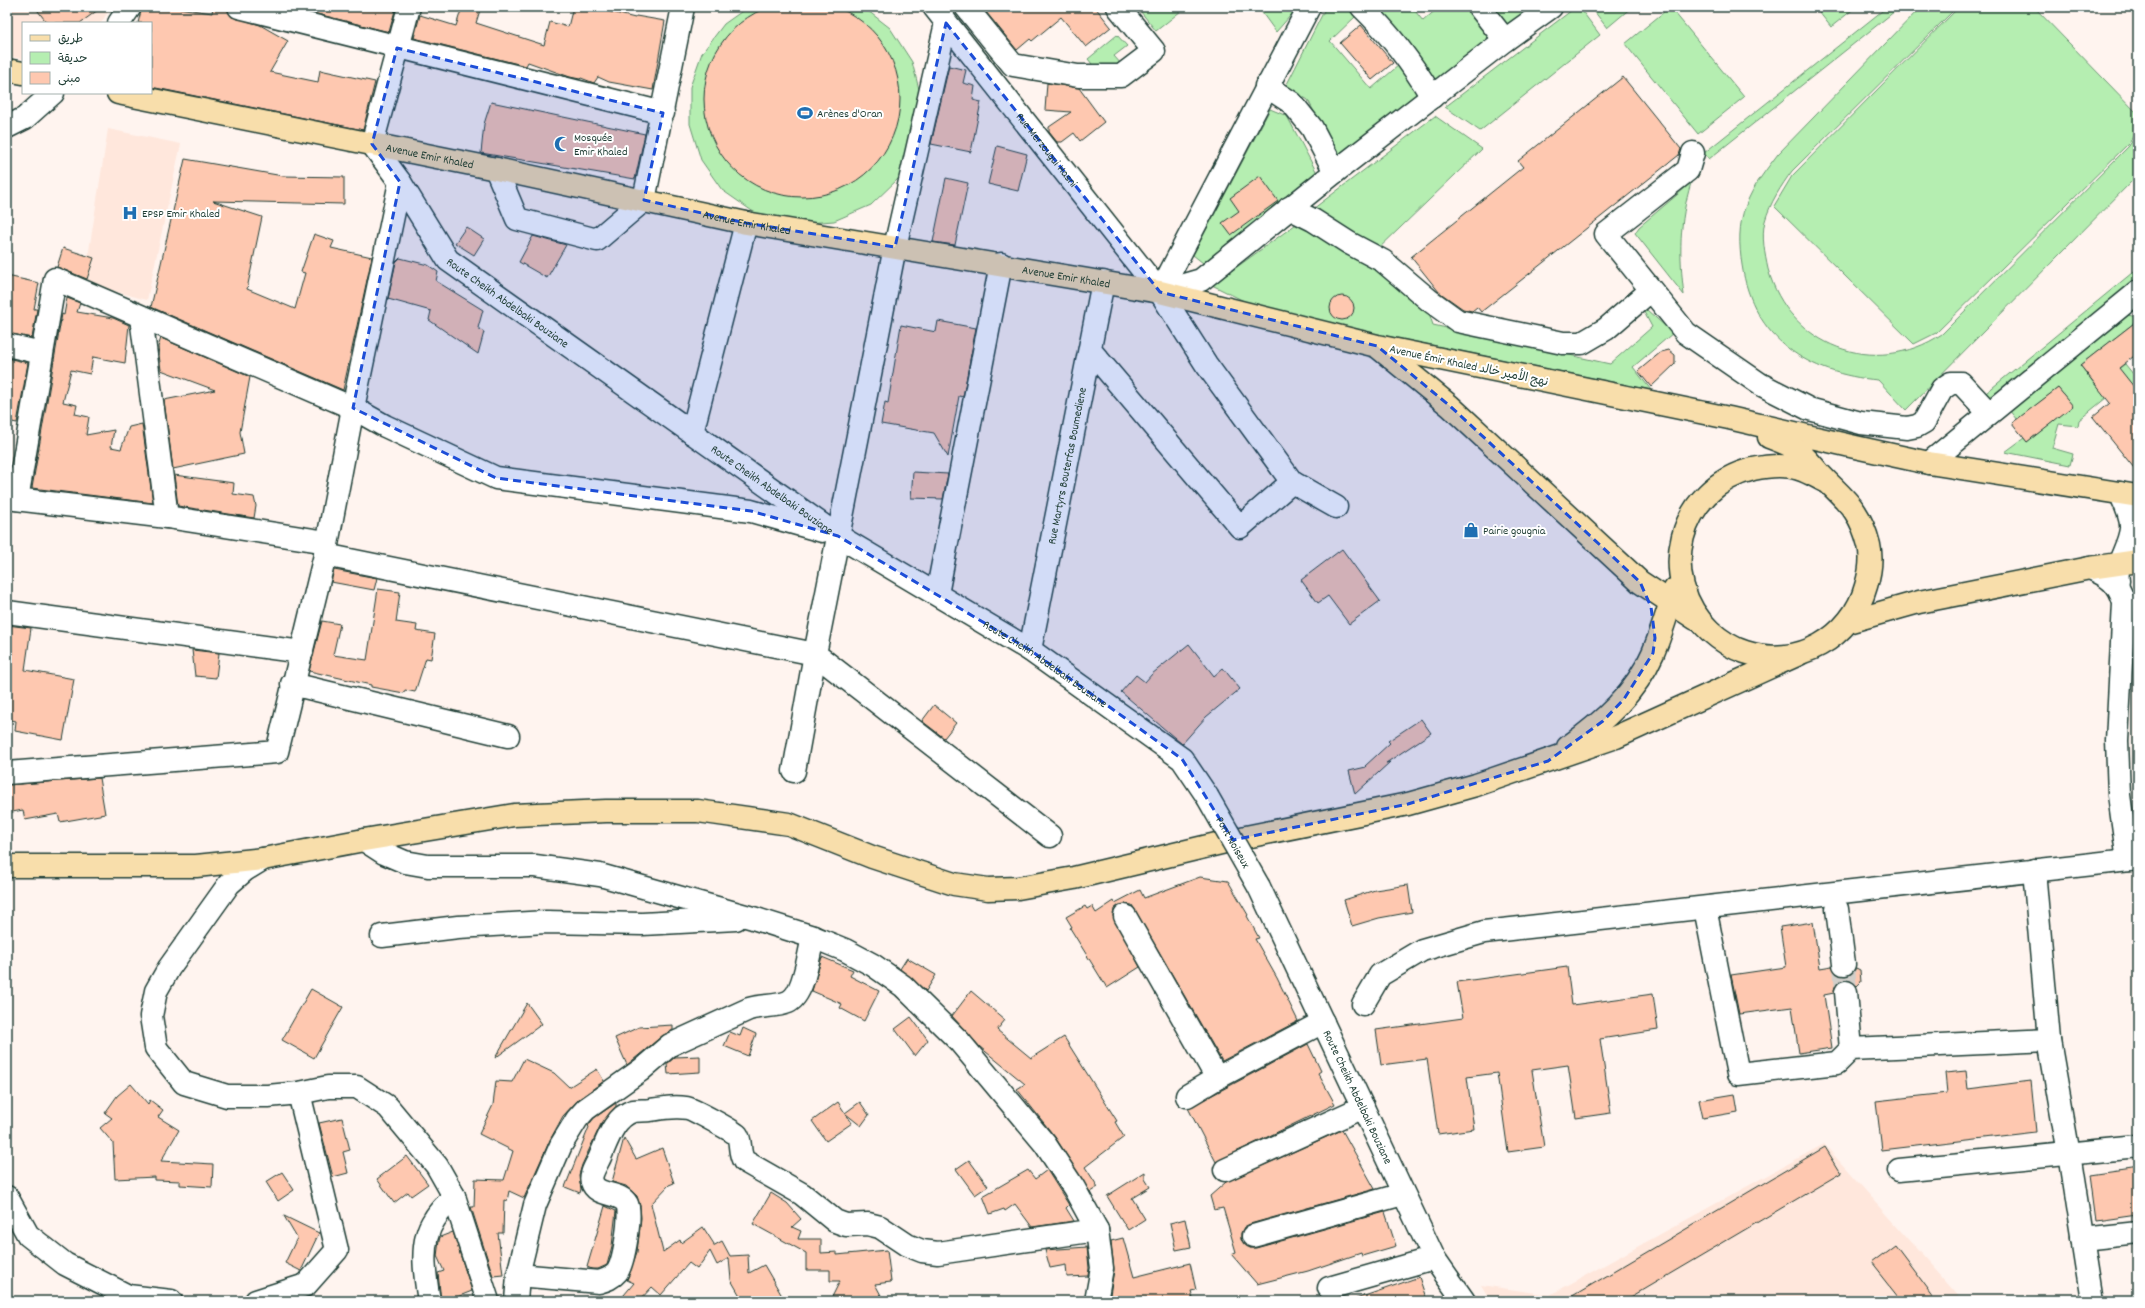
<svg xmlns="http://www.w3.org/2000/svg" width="2145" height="1308" font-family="Dekko,'Playpen Sans Arabic',sans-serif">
<rect width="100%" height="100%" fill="#fff4ef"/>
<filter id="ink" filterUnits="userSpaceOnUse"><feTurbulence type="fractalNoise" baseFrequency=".025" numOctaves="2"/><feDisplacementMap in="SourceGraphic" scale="8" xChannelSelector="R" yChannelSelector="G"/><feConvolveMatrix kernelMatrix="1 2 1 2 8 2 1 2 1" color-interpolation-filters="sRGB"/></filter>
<g filter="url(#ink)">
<g fill="#ffe7dc">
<path d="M7 7H111L101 23H23V59L7 56Z"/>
<path d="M108 129 181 144 147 300 84 283Z"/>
<path d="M1824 1144 1964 1301H1491L1481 1285 1550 1295Z"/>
</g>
<g fill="#b5eeb1" stroke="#6a9672">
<path d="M748 7H863L890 28 912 62 922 101 900 177 871 205 834 221 794 224 755 213 722 190 701 160 690 124V87L702 53 724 24Z"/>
<path d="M1137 7H1186L1156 31Z"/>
<path d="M1263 7H1298L1276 32 1260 10Z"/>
<path d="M1326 7H1347L1357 15 1330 41 1371 89 1399 65 1420 96 1338 159 1308 100 1286 86Z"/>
<path d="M1376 7H1412L1423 21 1439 7H1469L1493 40 1433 88Z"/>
<path d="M1491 7H1536L1509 29Z"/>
<path d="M1576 7H1579L1600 35 1480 131 1445 107Z"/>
<path d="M1591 7H1632L1607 28Z"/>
<path d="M1670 7 1744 97 1698 134 1625 44Z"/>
<path d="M1815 7H1856L1831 27Z"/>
<path d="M1887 7H1900L1709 159 1704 153Z"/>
<path d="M1921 7H1957L1792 171C1781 186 1770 203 1765 221 1761 236 1765 255 1768 269 1789 346 1875 379 1942 334L2129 146 2138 132V175L1906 410 1878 380C1808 374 1753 339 1742 265 1739 246 1738 224 1746 205 1753 186 1766 170 1778 154Z"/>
<path d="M1959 7H2034L2138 114V126L2130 142 1936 333 1914 344 1774 206 1792 176Z"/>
<path d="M1117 35 1127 46 1114 56 1122 65 1096 69 1088 59Z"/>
<path d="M1270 109 1287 116 1317 173 1203 263 1193 255Z"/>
<path d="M1435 116 1482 149 1374 253 1309 212Z"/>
<path d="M1691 183C1679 223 1679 254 1684 295L1635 233 1639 227Z"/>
<path d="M1299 222 1377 267 1429 313 1433 325 1610 364 1652 327 1644 312 1647 310 1673 333 1633 367 1651 390 1264 311 1212 285Z"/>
<path d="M2138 268V283L1987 406 1981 397Z"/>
<path d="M2127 315 2138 317V320L2080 365 2096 386 2125 364 2138 380V391L2128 380 2079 420 2078 426 2059 424 2052 448 2073 454 2070 465 2005 452 2024 438 2027 442 2072 406 2058 388 2017 420 2009 410 2122 317Z"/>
</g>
<g fill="#fec8b0" stroke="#1f3d34">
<circle cx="802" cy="99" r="98"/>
<path d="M35 7H102L80 23H47Z"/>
<path d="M142 7H171L212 13 213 7H227L231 16 260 25 288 41 270 72 318 82 320 70 375 82 363 130 151 87V23H138Z"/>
<path d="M304 7H396L389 32 305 11Z"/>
<path d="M462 7H481L476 23 544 45 550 22 568 27 573 7H591L635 18 636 16 665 21 653 90 609 82 598 77 594 83 581 78 580 79 570 77 528 62 526 66 414 38 420 15 456 26Z"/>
<path d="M982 7H1095L1111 27 1086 47 1061 17 1032 41 1030 39 1017 50Z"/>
<path d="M1361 25 1393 63 1372 80 1340 43Z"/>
<path d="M949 66 966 70 963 83 975 86 973 100 981 102 971 152 931 144Z"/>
<path d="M1623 77 1681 149 1679 155 1481 312 1477 307 1472 311 1463 309 1439 292 1411 257 1523 167 1518 161Z"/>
<path d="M1047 83 1079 88 1104 122 1080 141 1074 133 1062 142H1057L1049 132V127L1071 112 1045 110Z"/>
<path d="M491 102 645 134 635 179 481 153 484 124Z"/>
<path d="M997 146 1027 154 1018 191 988 184Z"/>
<path d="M185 159 283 176 344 177V204L213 201 262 217 247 289 295 309 305 273 301 272 314 234 334 241 331 248 372 257 343 390 151 307Z"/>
<path d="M1260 176 1278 201 1231 235 1222 223 1239 211 1230 198Z"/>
<path d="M946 178 968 183 955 245 933 242Z"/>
<path d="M466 227 484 239 474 255 455 243Z"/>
<path d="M533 236 566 245 547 278 519 262Z"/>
<path d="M63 248 94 258 87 279 57 267Z"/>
<path d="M400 258 428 265 438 272 436 281 483 310 478 328 484 332 478 354 429 320 431 311 388 299 396 262Z"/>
<path d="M7 276 39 283 34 309H37L32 338 7 333Z"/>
<circle cx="1342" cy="308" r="12"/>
<path d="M67 298 80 303 77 312 113 318 129 325 125 363 93 357 90 374 71 370 63 402 77 405 75 414 89 417 86 435 114 430 111 447 121 449 129 427 142 424 153 503 32 488 62 314 64 315Z"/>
<path d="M2138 320V353L2119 368 2138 392V473L2093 417 2110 403 2080 365Z"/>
<path d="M938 321 976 328 963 397 959 396 948 457 934 433 881 424 885 402 888 403 901 325 936 332Z"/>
<path d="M161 338 250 377 240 432 244 454 173 469 164 400 215 390 161 370 158 347Z"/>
<path d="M1669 350 1675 355V364L1651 387 1638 371 1661 352Z"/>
<path d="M7 358 28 363 17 423 7 421Z"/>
<path d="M2058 388 2073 406 2027 442 2012 423Z"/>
<path d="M913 472 948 474 943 499 911 498Z"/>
<path d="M174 475 234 483 233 494 254 497 256 506 254 518 178 506Z"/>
<path d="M1342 549 1380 601 1349 624 1328 596 1318 603 1301 580Z"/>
<path d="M334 570 377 578 374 590 331 582Z"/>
<path d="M378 589 400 592 396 622 417 625 416 631 435 634 431 659 426 658 415 692 405 690 404 693 371 687V685L309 671 322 621 340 624 333 655 367 660Z"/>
<path d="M7 625 31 628 25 670 74 679 63 740 15 731 16 721 7 719Z"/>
<path d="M1189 644 1214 676 1223 668 1240 689 1206 717 1182 744 1121 692 1136 675 1145 682 1152 674Z"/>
<path d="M192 650 219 653 216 678 195 676Z"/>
<path d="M934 705 956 723 944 738 922 721Z"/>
<path d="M1421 719 1431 733 1386 763 1390 762 1355 794 1349 771 1366 767 1365 766 1390 743 1388 741Z"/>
<path d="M99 778 105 814 60 822 58 814 25 820 23 810 7 813V785Z"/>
<path d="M1200 877 1228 881 1248 915 1247 916 1259 938 1255 939 1277 978 1298 1021 1222 1061 1132 905 1125 904 1119 905 1114 909 1113 916 1140 967 1107 988 1070 928 1072 927 1066 917 1085 906 1087 909 1092 906 1096 913 1114 901 1115 903 1140 890 1144 898Z"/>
<path d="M1408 885 1412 912 1379 918 1352 926 1344 900 1375 890Z"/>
<path d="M1813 922 1820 968 1832 966 1839 975 1845 976 1852 974 1856 968 1860 970 1861 982 1857 986 1852 981 1845 980 1835 986 1834 993 1824 995 1832 1048 1799 1053 1792 1007 1739 1014 1731 975 1786 967 1780 927Z"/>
<path d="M822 957 853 970 850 976 879 991 864 1021 840 1008 842 1004 812 991Z"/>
<path d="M907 958 936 975 926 991 900 969Z"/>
<path d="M1567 967 1572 1005 1653 994 1658 1030 1600 1039 1611 1113 1576 1118 1568 1065 1532 1070 1544 1147 1508 1152 1497 1073 1467 1077 1474 1129 1438 1134 1427 1059 1381 1065 1376 1030 1463 1018 1457 982Z"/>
<path d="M311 989 343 1007 314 1058 282 1040Z"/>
<path d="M971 991 1005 1020 997 1030 1031 1058 1064 1037 1117 1121 1115 1122 1124 1137 1085 1167 1098 1187 1090 1192 1055 1137 1017 1089 1025 1084 980 1047 952 1016Z"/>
<path d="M527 1003 542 1024 495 1058Z"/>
<path d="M911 1017 928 1040 915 1056 895 1029Z"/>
<path d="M673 1025V1030L662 1036 627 1065 615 1038 639 1027Z"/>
<path d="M743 1028 756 1034 748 1056 724 1046 730 1032 740 1036Z"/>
<path d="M1308 1044 1321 1071 1318 1073 1335 1104 1216 1162 1188 1108Z"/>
<path d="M700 1056V1072L668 1074 667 1064 675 1057Z"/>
<path d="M524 1059 554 1073 569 1087 597 1069 604 1081 579 1099 563 1116 550 1140 524 1198 509 1191 507 1201 504 1200 503 1233H498L503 1275 493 1276 471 1207H474L475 1179 504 1180 513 1151 479 1134 493 1105 496 1081 512 1082Z"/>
<path d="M1966 1071 1968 1089 2031 1081 2036 1132 1882 1150 1876 1101 1947 1093 1945 1073Z"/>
<path d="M131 1084 148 1104 150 1100 163 1110 158 1117 179 1130 161 1161 213 1164 212 1187 180 1185V1181L155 1180V1177L115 1179 113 1143 100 1128 112 1118 105 1113 117 1096Z"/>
<path d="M1735 1094 1738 1112 1703 1118 1699 1100Z"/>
<path d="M838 1102 845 1113 860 1102 869 1115 861 1126 846 1114 852 1123 826 1141 812 1121Z"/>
<path d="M616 1103V1107L601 1124 582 1165 579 1175 581 1189 580 1193 565 1187 589 1127 588 1126 594 1118Z"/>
<path d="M342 1118 350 1150 343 1152 348 1173 333 1177 319 1123Z"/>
<path d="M1342 1130 1375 1189 1250 1224 1244 1227 1241 1233V1240L1250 1248H1256L1385 1212 1396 1246 1362 1256 1361 1253 1308 1271 1257 1284 1231 1254 1236 1252 1223 1208 1214 1210 1210 1196 1226 1182Z"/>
<path d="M624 1138 636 1159 662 1148 674 1183 669 1185 651 1204 663 1252 680 1240 681 1243 703 1227 714 1244 713 1246 722 1241 730 1256 748 1255 749 1273 764 1265 785 1301H743L731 1280 729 1258 717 1265 710 1251 697 1269 689 1263 661 1295 652 1287 639 1301H619L634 1283 627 1280 637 1252 641 1218 640 1206 637 1196 626 1186 612 1182Z"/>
<path d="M1825 1147 1841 1173 1624 1301H1564Z"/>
<path d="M407 1156 428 1184 411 1196 408 1192 394 1203 377 1179Z"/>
<path d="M969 1160 988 1186 975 1195 956 1169Z"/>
<path d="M2138 1168V1215L2096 1221 2090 1175Z"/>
<path d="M1028 1170 1035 1179 1047 1170 1069 1205 1066 1208 1074 1221 1032 1227 1015 1204 1005 1211 1004 1209 990 1214 983 1196Z"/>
<path d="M282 1172 294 1190 278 1201 266 1182Z"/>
<path d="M1145 1172V1179L1150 1187 1132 1198 1145 1219 1128 1230 1107 1196Z"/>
<path d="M771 1193 787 1203 801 1219 792 1227 801 1231 798 1239H821V1253L837 1252V1255L887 1250 891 1282 875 1284 884 1301H830L840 1281H830V1270H806V1253L753 1224Z"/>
<path d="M605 1206 616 1211 612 1246 607 1265 598 1269H592L587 1267Z"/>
<path d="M284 1216 319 1233 301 1271 285 1263 297 1238Z"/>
<path d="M1185 1219 1191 1247 1176 1250 1170 1223Z"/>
<path d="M453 1232 472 1291 447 1301H441L438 1273 444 1271 437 1256 439 1241 440 1237Z"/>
<path d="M1123 1238 1134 1277 1190 1263 1196 1290 1191 1291 1194 1301H1109L1114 1270 1111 1241Z"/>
<path d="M1895 1245 1937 1301H1901L1871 1263Z"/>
<path d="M1087 1247 1089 1268 1088 1276 1067 1277 1066 1265 1050 1268 1045 1250Z"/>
<path d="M1419 1277 1427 1301H1357L1356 1299Z"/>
</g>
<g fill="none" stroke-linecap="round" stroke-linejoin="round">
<path stroke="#d2cfca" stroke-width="22" stroke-dasharray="22 11" stroke-linecap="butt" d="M1844 964 1846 992"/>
<defs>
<g id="minor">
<path d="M239 7 663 113"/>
<path id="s1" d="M409 7 372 144 400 182 448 260 838 536 1030 650 1182 759 1207 796"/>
<path id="s2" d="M934 7 1160 292 1206 364 1292 482 1336 507"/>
<path d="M966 7 1013 65 1078 76H1121L1154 51 1118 7"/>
<path d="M1362 7C1390 34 1412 63 1432 97"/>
<path d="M1479 7 1505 40"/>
<path d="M119 23 130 7"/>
<path d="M1266 86 1292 103 1312 128 1335 172"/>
<path d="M7 127 25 118 53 93"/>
<path d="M1693 153 1688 170 1606 234 1686 333 1760 384 1809 409 1861 423 1907 428 1917 426 1924 422 1942 389 1951 383H1961L1989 413"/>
<path d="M496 169 517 219 597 240 644 200 683 7"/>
<path d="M1289 208 1313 220 1349 243 1383 261 1429 300 1458 321 1563 343H1582L1606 329 1650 291"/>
<path d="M1160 292 1201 280 1335 172 1505 40 1551 7"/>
<path d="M1160 292 1309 7"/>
<path d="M141 317 167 517"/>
<path d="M7 345 42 353"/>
<path d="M1090 350 1240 527 1292 482"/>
<path d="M692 433 746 223"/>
<path d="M1929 463 2138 292"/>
<path d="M7 498 167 517 327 542"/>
<path d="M17 499 55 279 353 408 385 426 496 478 751 511 822 531"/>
<path d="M325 555 815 654 1050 836"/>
<path d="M2090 568C2108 576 2119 583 2124 603L2117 741 2119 795 2128 860"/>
<path d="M2118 581C2115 562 2129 548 2131 529 2132 517 2125 504 2120 493"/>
<path d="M937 594 1001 264"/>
<path d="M7 612 302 652"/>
<path id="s3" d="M1030 650 1103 282"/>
<path d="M292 684 508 736"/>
<path d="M794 771 815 654 895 247 946 23"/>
<path d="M7 773 277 752 325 555 353 408 400 182"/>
<path d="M364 840 384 853 405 862 428 866H535L600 875 753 918 813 937 845 950 873 965 903 986 959 1041 1045 1144 1074 1188 1097 1230 1102 1268 1096 1301"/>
<path d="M263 859 245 870 229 884 169 968 156 991 151 1016 156 1048 184 1083 227 1096H268L299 1093 328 1087H357L388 1107 437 1166 454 1196 488 1301"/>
<path d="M2034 870 2049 1040"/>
<path id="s4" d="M1259 887 1434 1258 1464 1301"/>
<path d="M1705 908 1738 1074 1837 1063 1851 1049 2049 1040 2069 1154 2092 1301"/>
<path d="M1837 909 1844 964"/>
<path d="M1125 916 1217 1078"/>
<path d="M382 936 458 927 546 922 642 924 736 919"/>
<path d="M1846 992 1851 1049"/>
<path d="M1363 1004 1380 975 1422 950 1484 932 2138 859"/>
<path d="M1187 1096 1217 1078 1323 1022"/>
<path d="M1225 1170 1363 1107"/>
<path d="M1899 1170 2138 1147"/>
<path d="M7 1197 28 1235 65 1264 128 1296 171 1301"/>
<path d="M1253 1236 1403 1194"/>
<path d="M2082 1239 2138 1233"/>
<path d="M518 1275 599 1282C606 1280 612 1278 617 1272 624 1262 632 1214 627 1204 620 1191 596 1197 592 1182 589 1175 597 1164 600 1157 607 1141 614 1117 633 1111 638 1110 645 1111 651 1110 664 1108 674 1106 687 1108 693 1109 733 1131 737 1135 742 1142 738 1152 744 1161L802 1194 835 1221 846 1225 868 1224 880 1227 907 1245 922 1251 938 1253 1097 1230"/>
<path d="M1329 1288 1434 1258"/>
<path d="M256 1301 306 1285 337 1250 299 1093"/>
<path d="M429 1301C425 1276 419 1242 434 1220 439 1211 447 1204 454 1196"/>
<path d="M516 1301 518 1275 535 1205 561 1145 577 1119 586 1109 641 1070 670 1045 749 1009C762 1005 776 1007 788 1002 804 995 809 953 813 937"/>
</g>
<g id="major">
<path d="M7 70 23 73"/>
<path id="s5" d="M118 93 496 169 746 223 1160 292 1377 346 1729 418 1855 447 1929 463 2138 496"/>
<path d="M1379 348 1450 406 1640 582 1696 619"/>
<path d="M1769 437C1777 440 1786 443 1794 448 1803 453 1811 464 1818 472 1843 499 1859 506 1869 545 1872 558 1870 573 1866 586 1852 638 1797 669 1745 652 1732 648 1720 640 1710 631 1655 579 1678 487 1753 469 1767 466 1785 464 1799 469 1809 472 1818 478 1827 482"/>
<path d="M1848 622 1919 602 2090 568 2138 561"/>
<path d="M1568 747C1603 722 1636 693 1653 653 1662 632 1668 610 1675 589"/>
<path d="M7 866H196L263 859 364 840 514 815 606 811H698L789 824 872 857 954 884 988 889 1018 888 1074 878 1246 837 1408 804 1476 785 1616 737 1799 654"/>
</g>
</defs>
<use href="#minor" stroke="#1f3d34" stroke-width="25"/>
<use href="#major" stroke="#1f3d34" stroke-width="25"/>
<use href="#minor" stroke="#fff" stroke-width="22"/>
<use href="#major" stroke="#f8deab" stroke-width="22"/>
<defs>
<g id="minor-bridge">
<path id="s6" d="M1207 796 1259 887"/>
</g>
</defs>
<use href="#minor-bridge" stroke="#1f3d34" stroke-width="25" stroke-linecap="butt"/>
<use href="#minor-bridge" stroke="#fff" stroke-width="22"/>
</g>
</g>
<path fill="#1d4ed8" fill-opacity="0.2" stroke="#1d4ed8" stroke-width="3" stroke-dasharray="8 5" stroke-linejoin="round" d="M946 23 1160 292 1377 346 1450 406 1640 582 1651 607 1655 638 1653 653 1624 699 1603 721 1548 761 1408 804 1233 840 1182 759 1030 650 838 536 751 511 496 478 353 408 400 182 372 144 397 48 663 113 644 200 746 223 895 247Z"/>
<defs>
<symbol id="stadium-bare" viewBox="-9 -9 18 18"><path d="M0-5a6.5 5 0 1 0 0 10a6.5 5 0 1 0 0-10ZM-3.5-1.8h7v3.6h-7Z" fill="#1f6fb2" stroke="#fff" stroke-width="2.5" paint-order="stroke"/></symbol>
<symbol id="mosque-bare" viewBox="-9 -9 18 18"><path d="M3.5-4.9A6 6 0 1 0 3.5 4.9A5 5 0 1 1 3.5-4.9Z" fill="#1f6fb2" stroke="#fff" stroke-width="2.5" paint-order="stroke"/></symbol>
<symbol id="hospital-bare" viewBox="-9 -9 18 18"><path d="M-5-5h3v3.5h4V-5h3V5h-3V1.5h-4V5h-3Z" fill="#1f6fb2" stroke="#fff" stroke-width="2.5" paint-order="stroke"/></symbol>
<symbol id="shop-bare" viewBox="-9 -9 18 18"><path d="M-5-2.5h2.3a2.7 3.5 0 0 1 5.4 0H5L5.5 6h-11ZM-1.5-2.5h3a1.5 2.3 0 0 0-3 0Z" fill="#1f6fb2" stroke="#fff" stroke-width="2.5" paint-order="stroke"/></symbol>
</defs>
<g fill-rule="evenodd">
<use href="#stadium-bare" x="794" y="102" width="22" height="22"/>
<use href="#mosque-bare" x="551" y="133" width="22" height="22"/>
<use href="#hospital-bare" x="119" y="202" width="22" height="22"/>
<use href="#shop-bare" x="1460" y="519" width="22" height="22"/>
</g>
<g text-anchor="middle" stroke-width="4" stroke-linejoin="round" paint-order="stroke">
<g font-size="12" fill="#1f3d34" stroke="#fff" text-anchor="start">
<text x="817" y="117">Arènes d'Oran</text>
<text x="574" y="141">Mosquée<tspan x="574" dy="14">Emir Khaled</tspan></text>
<text x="142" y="217">EPSP Emir Khaled</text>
<text x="1483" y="534">Pairie gougnia</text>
</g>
<g font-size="12" fill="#1f3d34" stroke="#fff">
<text dy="4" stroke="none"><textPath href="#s2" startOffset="182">Rue Merzougui Hasni</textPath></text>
<text dy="4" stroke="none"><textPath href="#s5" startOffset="318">Avenue Emir Khaled</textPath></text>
<text dy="4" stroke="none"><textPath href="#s5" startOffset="642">Avenue Emir Khaled</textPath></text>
<text dy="4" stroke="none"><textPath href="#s5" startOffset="966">Avenue Emir Khaled</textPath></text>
<text dy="4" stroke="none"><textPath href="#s1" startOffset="354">Route Cheikh Abdelbaki Bouziane</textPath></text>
<text transform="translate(1469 365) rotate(12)" y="4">Avenue Émir Khaled نهج الأمير خالد</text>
<text dy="4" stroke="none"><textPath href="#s3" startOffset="188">Rue Martyrs Bouterfas Boumediene</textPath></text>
<text dy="4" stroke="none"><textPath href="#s1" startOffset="678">Route Cheikh Abdelbaki Bouziane</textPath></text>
<text dy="4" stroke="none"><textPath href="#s1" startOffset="1002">Route Cheikh Abdelbaki Bouziane</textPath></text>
<text dy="4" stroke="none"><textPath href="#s6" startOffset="53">Pont Noiseux</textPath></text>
<text dy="4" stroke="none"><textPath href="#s4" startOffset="232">Route Cheikh Abdelbaki Bouziane</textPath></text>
</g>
</g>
<rect width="2145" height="1308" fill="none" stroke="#fff" stroke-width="24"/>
<rect x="12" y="12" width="2121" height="1284" fill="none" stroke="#1f3d34" stroke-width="1.5" filter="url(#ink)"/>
<rect x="22" y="22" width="130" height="72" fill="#ffffff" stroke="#a5b1ae"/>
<rect x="30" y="35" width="20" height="6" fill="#f8deab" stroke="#a5b1ae"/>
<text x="58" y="42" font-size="12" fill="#1f3d34">طريق</text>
<rect x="30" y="52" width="20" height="12" fill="#b5eeb1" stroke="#a5b1ae"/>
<text x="58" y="62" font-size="12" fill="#1f3d34">حديقة</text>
<rect x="30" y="72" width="20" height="12" fill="#fec8b0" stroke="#a5b1ae"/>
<text x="58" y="82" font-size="12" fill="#1f3d34">مبنى</text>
</svg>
